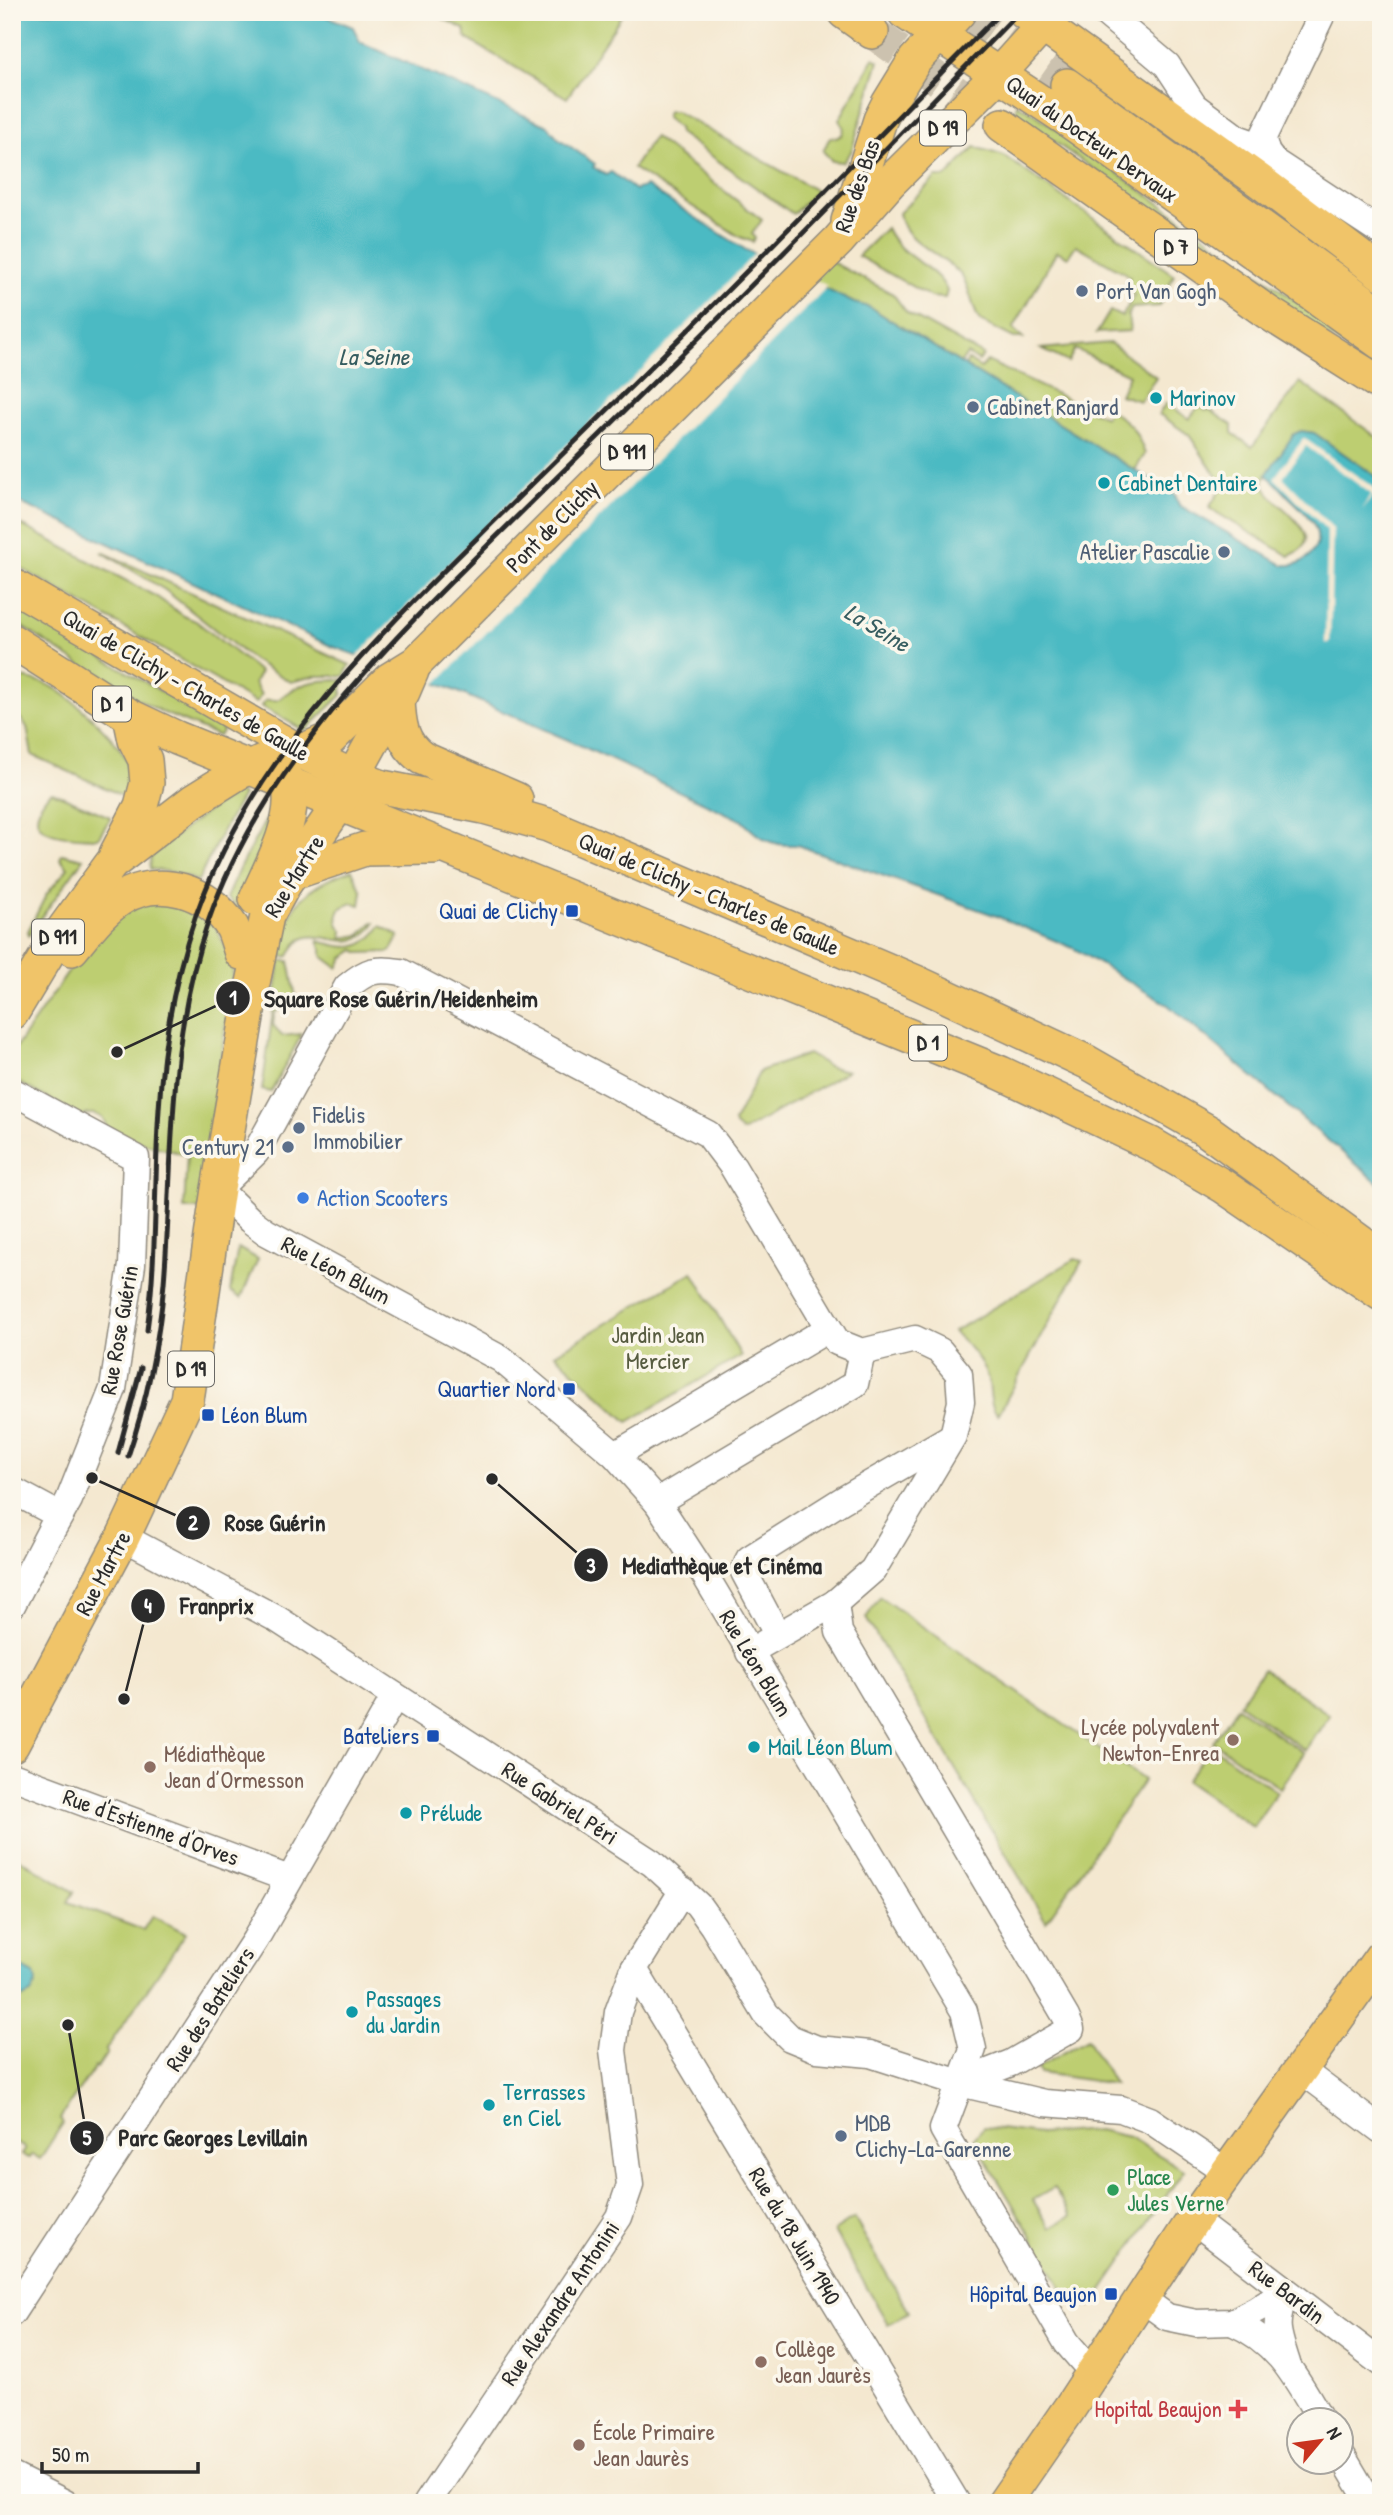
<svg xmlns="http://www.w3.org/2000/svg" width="1393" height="2515" font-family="'Patrick Hand',sans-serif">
<rect width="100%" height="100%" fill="#fbf7ec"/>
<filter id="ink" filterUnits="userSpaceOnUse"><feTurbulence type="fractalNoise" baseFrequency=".0143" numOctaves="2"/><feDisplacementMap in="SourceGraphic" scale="14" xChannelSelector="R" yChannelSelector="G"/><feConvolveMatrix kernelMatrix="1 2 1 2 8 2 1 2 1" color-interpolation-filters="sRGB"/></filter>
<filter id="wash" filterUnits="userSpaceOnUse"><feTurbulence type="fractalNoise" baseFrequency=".00686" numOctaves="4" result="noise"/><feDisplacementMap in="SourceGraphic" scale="28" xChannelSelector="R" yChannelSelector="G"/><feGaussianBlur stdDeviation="1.57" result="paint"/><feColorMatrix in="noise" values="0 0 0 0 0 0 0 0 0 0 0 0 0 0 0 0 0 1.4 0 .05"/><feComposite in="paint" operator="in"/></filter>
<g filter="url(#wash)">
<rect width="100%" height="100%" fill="#f4e8d0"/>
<g fill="#bdce71" stroke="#747c4e" stroke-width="2" fill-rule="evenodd">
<path d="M430 12H624L567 98 466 38 464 29Z"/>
<path d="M874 58 879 61 851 152 843 162 832 161 823 151 830 137 836 138 842 135 844 128 839 120Z"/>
<path d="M1017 104 1035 114 1381 362V370L1284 308 1246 276 1029 124 1013 117Z"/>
<path d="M669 111H675L817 191 793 214 679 133 678 128 666 118V114Z"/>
<path d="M654 137 762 220 752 234 755 238 753 242 740 237 633 168Z"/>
<path d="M975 147 1004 156 1174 275 1159 306 1132 308 1128 315 1130 331 1097 333 1110 311 1122 317 1134 295 1123 288 1130 276 1076 245 1068 257 1057 251 1054 256 1013 329 1023 338H1014L980 321C971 307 971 288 961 275 943 254 904 243 899 213L936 177H946Z"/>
<path d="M886 228C900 259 937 265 947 291L945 298 931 297 858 256Z"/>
<path d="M822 257 893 294 907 313 983 355 979 361 967 354 961 363 869 307 854 303 803 278Z"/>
<path d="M1110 343 1156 377 1140 401 1120 395 1129 375 1075 349 1068 362 1041 349Z"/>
<path d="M968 360 981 368 987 361 1105 417 1109 410C1132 423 1136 430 1145 454L1135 470 965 366Z"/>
<path d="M1300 382 1381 440V480L1314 433 1301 431 1294 434 1263 481C1264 503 1338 536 1289 556L1209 508 1223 486 1189 435 1159 414 1166 403 1189 419 1199 406 1206 411 1208 409 1232 425V433L1252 447Z"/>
<path d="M12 520 157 597 184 616 196 621 260 672 254 683 261 695 256 703 12 563Z"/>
<path d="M102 552 350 665 344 676H315L291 682 253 660 165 590Z"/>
<path d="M12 602 55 630 224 728 219 736 164 713 114 687 12 620Z"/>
<path d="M12 675C23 679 34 680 44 683 65 690 118 739 126 760 130 772 129 785 125 797L32 755 27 727 12 708Z"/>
<path d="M343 680 342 695 305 731 261 706 266 700H278C299 682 315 680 343 680Z"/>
<path d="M52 792 110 817V819L98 838C81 837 26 839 39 809 42 802 45 796 52 792Z"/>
<path d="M236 792 243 795 223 830 198 881 172 872 150 869 151 857C178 832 206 812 236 792Z"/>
<path d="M273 807 279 810 243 913 226 898 241 865Z"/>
<path d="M62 854 83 859 29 935 28 931 46 895 68 868 60 859Z"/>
<path d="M352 870 362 892 360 905 352 903 341 908C335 917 336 924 343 931L342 938 360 935 373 922 375 923C347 967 308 909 289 956L281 957C283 945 285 931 289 919 298 892 328 878 352 870Z"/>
<path d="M125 902 204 904 234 965 200 1209H184L187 1155 106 1133C108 1117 95 1109 81 1117L12 1079V1053L106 918Z"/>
<path d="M381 926 399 936 390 952 360 953 355 950 343 958 338 968 322 956V950L318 941C347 948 361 954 381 926Z"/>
<path d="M280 961H289L296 998 295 1002 279 1005 280 1008 274 1014 273 1025 282 1036 302 1034 271 1092 262 1090Z"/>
<path d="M808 1054 830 1067 847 1071 742 1132 735 1126 734 1122 760 1071Z"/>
<path d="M238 1248 258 1259 241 1298 230 1291Z"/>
<path d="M1075 1259 1082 1261 998 1415C989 1405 991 1395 989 1383 984 1361 969 1345 953 1332Z"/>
<path d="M693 1272 741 1356 628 1422 555 1354Z"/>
<path d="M880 1597 1144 1780 1046 1922 866 1618Z"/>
<path d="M1263 1669 1330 1715 1305 1750 1239 1704Z"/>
<path d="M1237 1707 1304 1753 1280 1788 1213 1742Z"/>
<path d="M1211 1746 1277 1792 1253 1827 1186 1781Z"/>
<path d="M12 1854 74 1892 68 1902 143 1930 152 1916 186 1933 105 2051 107 2053 97 2068 95 2067 60 2118 63 2123 40 2159 32 2154 29 2158 21 2155 25 2148 12 2141Z"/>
<path d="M1087 2039 1114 2084 1040 2073 1037 2068Z"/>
<path d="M983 2127 1040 2134 1098 2130 1129 2137 1184 2170 1091 2306 1072 2305 974 2139ZM1054 2188 1071 2216 1050 2228 1033 2200Z"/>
<path d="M854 2218 909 2312 888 2324 834 2231Z"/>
</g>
<g fill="#4bbac3" stroke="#3b7277" stroke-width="2">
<path d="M12 12H316L353 27 360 42 548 126 558 138 595 164 593 167 606 175 611 172 635 190 646 186 746 250 854 303 869 307 1175 495 1179 505 1283 565C1293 566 1301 564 1308 557 1331 535 1307 514 1290 498 1282 490 1275 481 1266 475L1294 434 1301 431 1314 433 1381 480V1185L1168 1005 1073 948 994 915 797 845C770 846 760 839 741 820L575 743 449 688 331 646 12 499Z"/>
<path d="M21 1967 34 1974 36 1983 31 1994 23 1998 12 1995V1969Z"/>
</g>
<g fill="#f4e8d0">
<path d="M757 251 828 286 434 686 355 658 713 298Z"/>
<path d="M1304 438 1381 493V501L1373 496 1362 510 1371 494 1306 446 1283 477 1333 528 1330 643H1325L1327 530 1274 478Z"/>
</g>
</g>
<g filter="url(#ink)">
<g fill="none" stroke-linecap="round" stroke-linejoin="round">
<g stroke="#ccc2af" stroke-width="33" stroke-dasharray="33 17" stroke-linecap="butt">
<path d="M964 12 1067 85"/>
<path d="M872 32 1002 125"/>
</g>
<defs>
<g id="minor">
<path d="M1104 12 1167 65 1194 106 1237 138 1265 148"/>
<path d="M1323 12 1264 135C1262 146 1267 156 1276 163L1381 232"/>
<path d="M12 1091 136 1158 132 1265 113 1389 69 1500 51 1532"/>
<path d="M615 1455 828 1329"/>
<path d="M12 1490 51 1511 55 1517V1522L12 1605"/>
<path d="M657 1502 855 1384 862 1352"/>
<path d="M123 1537 277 1619 652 1863 698 1905 713 1926 766 2014 790 2038 817 2049 870 2054 960 2083 1044 2103 1121 2109 1150 2120 1227 2172"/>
<path d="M835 1603 839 1632 1066 2017 1071 2029 1011 2063 960 2083"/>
<path d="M777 1634 744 1572 749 1559 841 1501 951 1437"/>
<path d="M749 1652 835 1603 873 1570 953 1436 961 1402 959 1374 940 1351 915 1339 862 1352 837 1342 733 1167 708 1134 401 972C375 968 367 970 347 987L256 1152 218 1189 250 1220 266 1232 501 1359 615 1455 657 1502 706 1577 964 2011 973 2049 943 2129 1067 2343 1093 2373"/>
<path d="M12 1776 289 1879"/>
<path d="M634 1969 957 2503"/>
<path d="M1301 2070 1381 2130"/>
<path d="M1193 2220 1381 2363"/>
<path d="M1285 2291C1274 2326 1276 2329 1287 2363"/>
<path d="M1141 2298 1167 2317 1196 2323 1232 2322 1257 2309 1285 2291"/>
<path d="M12 2313 255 1940 395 1696"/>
<path d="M1232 2322C1279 2342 1296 2378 1321 2420"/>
<path d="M1340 2452 1370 2503"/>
<path d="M12 2476 65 2503"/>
<path d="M427 2503 619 2217 630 2185 613 2050 618 2012 634 1969 683 1890"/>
</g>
<g id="major">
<path d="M844 12 872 32"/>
<path d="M904 12 1065 118 1381 343"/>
<path d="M1024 12 1261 182 1381 273"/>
<path d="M1067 85 1381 314"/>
<path d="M1002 125 1267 312 1381 384"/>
<path d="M848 221 880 120 888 104 915 60 959 12"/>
<path d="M12 585 297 750 346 773 382 787 484 807 548 825 916 982 1087 1062 1209 1132 1381 1257"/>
<path d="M12 641 130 716 177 738 1001 1073 1151 1144 1223 1186 1381 1294"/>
<path d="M398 699C399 723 401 743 422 758L516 799"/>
<path d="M116 854 141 806 147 783 145 760 135 740 130 716"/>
<path d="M293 873 365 849 434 848"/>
<path d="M256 899C269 869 292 829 290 796 290 785 284 775 280 765"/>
<path d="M72 949C87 931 102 910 122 898 159 875 209 891 232 927 236 935 238 944 241 953"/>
<path d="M12 1013 57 938 111 864 193 801 238 773 276 756 309 748 330 739 390 679 416 663 838 241 889 183 999 74 1055 12"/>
<path d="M12 1745 123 1537 187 1400 218 1189 252 988 267 916 284 885 333 813 385 719 403 692 412 671"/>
<path d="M1004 2503 1069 2409 1193 2220 1381 1957"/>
</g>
</defs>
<use href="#minor" stroke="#908a7e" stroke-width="29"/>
<use href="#major" stroke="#908a7e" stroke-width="36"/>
<use href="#minor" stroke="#fff" stroke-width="26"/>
<use href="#major" stroke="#f0c469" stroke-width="33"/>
<g stroke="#2b2b2b" stroke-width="5">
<path d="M147 1330C157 1257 154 1183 159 1109 163 1042 174 978 196 915 249 766 361 652 472 543 529 487 586 431 643 375 764 256 881 133 1001 12"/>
<path d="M118 1453 141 1368"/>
<path d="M128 1456C147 1400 159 1341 164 1283 174 1158 166 1044 208 922 260 771 381 651 492 541 547 487 602 433 657 379 780 259 899 135 1019 12"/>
</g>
</g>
</g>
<g fill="#5c6f8a" stroke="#fbf7ec" stroke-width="2.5">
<circle cx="1082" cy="291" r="7"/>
<circle cx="973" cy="407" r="7"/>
<circle cx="1224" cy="552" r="7"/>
<circle cx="299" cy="1128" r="7"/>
<circle cx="288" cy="1147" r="7"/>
<circle cx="841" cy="2136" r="7"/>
</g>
<g fill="#0f9aa8" stroke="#fbf7ec" stroke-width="2.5">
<circle cx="1156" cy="398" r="7"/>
<circle cx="1104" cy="483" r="7"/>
<circle cx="754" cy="1747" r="7"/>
<circle cx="406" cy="1813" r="7"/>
<circle cx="352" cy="2012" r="7"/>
<circle cx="489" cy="2105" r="7"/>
</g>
<g fill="#1a4fb4" stroke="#fbf7ec" stroke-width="2.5">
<rect x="565" y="904" width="14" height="14" rx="3.5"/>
<rect x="562" y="1382" width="14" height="14" rx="3.5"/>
<rect x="201" y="1408" width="14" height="14" rx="3.5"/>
<rect x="426" y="1729" width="14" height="14" rx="3.5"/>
<rect x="1104" y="2287" width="14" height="14" rx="3.5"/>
</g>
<circle fill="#3f7fe0" stroke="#fbf7ec" stroke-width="2.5" cx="303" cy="1198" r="7"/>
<g fill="#8d6e63" stroke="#fbf7ec" stroke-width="2.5">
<circle cx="1233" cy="1740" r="7"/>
<circle cx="150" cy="1767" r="7"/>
<circle cx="761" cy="2362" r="7"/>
<circle cx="579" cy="2445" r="7"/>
</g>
<circle fill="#2e9e5b" stroke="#fbf7ec" stroke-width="2.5" cx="1113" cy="2190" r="7"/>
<path fill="#e0444e" stroke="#fbf7ec" stroke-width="2.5" d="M1234.5 2398.5h7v7h7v7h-7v7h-7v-7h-7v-7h7z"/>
<g text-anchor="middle" stroke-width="7" stroke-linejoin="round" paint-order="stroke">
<g fill="#fbf7ec" stroke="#696865" stroke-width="2">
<rect x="920" y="110.5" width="46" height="35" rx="5"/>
<rect x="1155" y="229.5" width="42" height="35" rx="5"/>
<rect x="601" y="434.5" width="52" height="35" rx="5"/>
<rect x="93" y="686.5" width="38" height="35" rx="5"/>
<rect x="32" y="919.5" width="52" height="35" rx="5"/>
<rect x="909" y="1025.5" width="38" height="35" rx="5"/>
<rect x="168" y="1351.5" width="46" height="35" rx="5"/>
</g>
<g font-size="21" font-weight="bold" fill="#2b2b2b">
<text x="943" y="135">D 19</text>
<text x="1176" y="254">D 7</text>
<text x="627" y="459">D 911</text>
<text x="112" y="711">D 1</text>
<text x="58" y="944">D 911</text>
<text x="928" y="1050">D 1</text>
<text x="191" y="1376">D 19</text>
</g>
<g font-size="23" fill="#2b2b2b" stroke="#fbf7ec">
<text transform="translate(1092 139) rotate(35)" y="8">Quai du Docteur Dervaux</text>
<text transform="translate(857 186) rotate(-71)" y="8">Rue des Bas</text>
<text transform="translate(552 526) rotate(-45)" y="8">Pont de Clichy</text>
<text transform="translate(186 685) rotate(30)" y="8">Quai de Clichy - Charles de Gaulle</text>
<text transform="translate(294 876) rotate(-58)" y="8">Rue Martre</text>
<text transform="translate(709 894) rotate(23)" y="8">Quai de Clichy - Charles de Gaulle</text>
<text transform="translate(336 1270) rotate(28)" y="8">Rue Léon Blum</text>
<text transform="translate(119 1330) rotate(-80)" y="8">Rue Rose Guérin</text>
<text transform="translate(103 1573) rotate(-62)" y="8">Rue Martre</text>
<text transform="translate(756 1663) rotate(59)" y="8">Rue Léon Blum</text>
<text transform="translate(560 1803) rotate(33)" y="8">Rue Gabriel Péri</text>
<text transform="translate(151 1827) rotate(20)" y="8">Rue d'Estienne d'Orves</text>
<text transform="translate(210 2009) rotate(-57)" y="8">Rue des Bateliers</text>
<text transform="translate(795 2236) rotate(59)" y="8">Rue du 18 Juin 1940</text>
<text transform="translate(1287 2292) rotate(37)" y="8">Rue Bardin</text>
<text transform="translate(560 2303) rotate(-56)" y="8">Rue Alexandre Antonini</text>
</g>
<g font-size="23" fill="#4e5e75" stroke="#fbf7ec" text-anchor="start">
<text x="1096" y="299">Port Van Gogh</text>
<text x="987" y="415">Cabinet Ranjard</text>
<text x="1210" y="560" text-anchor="end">Atelier Pascalie</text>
<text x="313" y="1123">Fidelis<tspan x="313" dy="26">Immobilier</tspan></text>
<text x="274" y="1155" text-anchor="end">Century 21</text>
<text x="855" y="2131">MDB<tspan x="855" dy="26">Clichy-La-Garenne</tspan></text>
</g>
<g font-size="23" fill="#0d838f" stroke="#fbf7ec" text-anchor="start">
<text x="1170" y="406">Marinov</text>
<text x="1118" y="491">Cabinet Dentaire</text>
<text x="768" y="1755">Mail Léon Blum</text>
<text x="420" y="1821">Prélude</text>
<text x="366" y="2007">Passages<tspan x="366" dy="26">du Jardin</tspan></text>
<text x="503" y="2100">Terrasses<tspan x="503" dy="26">en Ciel</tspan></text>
</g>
<g font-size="23" fill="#164399" stroke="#fbf7ec" text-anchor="end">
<text x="558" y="919">Quai de Clichy</text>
<text x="555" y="1397">Quartier Nord</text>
<text x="222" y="1423" text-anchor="start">Léon Blum</text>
<text x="419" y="1744">Bateliers</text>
<text x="1097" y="2302">Hôpital Beaujon</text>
</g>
<g font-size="23" fill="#366cbe" stroke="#fbf7ec" text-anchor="start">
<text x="317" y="1206">Action Scooters</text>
</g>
<g font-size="23" fill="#575c40" stroke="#fbf7ec">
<text x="658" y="1343">Jardin Jean<tspan x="658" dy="26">Mercier</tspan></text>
</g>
<g font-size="23" fill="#785e54" stroke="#fbf7ec" text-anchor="start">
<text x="1219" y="1735" text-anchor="end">Lycée polyvalent<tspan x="1219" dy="26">Newton-Enrea</tspan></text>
<text x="164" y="1762">Médiathèque<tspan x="164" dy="26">Jean d’Ormesson</tspan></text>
<text x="775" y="2357">Collège<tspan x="775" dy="26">Jean Jaurès</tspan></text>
<text x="593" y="2440">École Primaire<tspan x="593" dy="26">Jean Jaurès</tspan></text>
</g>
<g font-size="23" fill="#27864d" stroke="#fbf7ec" text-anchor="start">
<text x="1127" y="2185">Place<tspan x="1127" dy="26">Jules Verne</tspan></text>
</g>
<g font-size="23" fill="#be3a42" stroke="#fbf7ec" text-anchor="end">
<text x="1222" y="2417">Hopital Beaujon</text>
</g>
<g font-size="24" font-style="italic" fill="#365d60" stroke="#fbf7ec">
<text x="374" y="365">La Seine</text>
<text transform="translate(877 628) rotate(31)" y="8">La Seine</text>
</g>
</g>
<path fill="none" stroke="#2b2b2b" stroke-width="2.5" d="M117 1052L233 998M92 1478L193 1523M492 1479L591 1565M124 1699L148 1606M68 2025L87 2138"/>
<g fill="#2b2b2b" stroke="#fbf7ec" stroke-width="2.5">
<circle cx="117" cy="1052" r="7"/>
<circle cx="92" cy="1478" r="7"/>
<circle cx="492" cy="1479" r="7"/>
<circle cx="124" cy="1699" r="7"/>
<circle cx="68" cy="2025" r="7"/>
<circle cx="233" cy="998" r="18"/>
<circle cx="193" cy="1523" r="18"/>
<circle cx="591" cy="1565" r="18"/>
<circle cx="148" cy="1606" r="18"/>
<circle cx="87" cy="2138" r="18"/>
</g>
<g font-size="21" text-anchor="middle" font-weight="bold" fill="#fff">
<text x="233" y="1005">1</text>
<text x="193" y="1530">2</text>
<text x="591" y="1573">3</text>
<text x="148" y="1613">4</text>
<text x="87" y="2145">5</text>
</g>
<g font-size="24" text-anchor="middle" font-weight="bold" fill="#2b2b2b" stroke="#fbf7ec" stroke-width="7" stroke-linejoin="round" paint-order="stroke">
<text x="401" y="1007">Square Rose Guérin/Heidenheim</text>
<text x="275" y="1531">Rose Guérin</text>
<text x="722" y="1574">Mediathèque et Cinéma</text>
<text x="217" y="1614">Franprix</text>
<text x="213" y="2146">Parc Georges Levillain</text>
</g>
<rect width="1393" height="2515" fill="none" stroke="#fbf7ec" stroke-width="42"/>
<g transform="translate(1320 2441) rotate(61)"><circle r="33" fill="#fbf7ec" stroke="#a8a59f" stroke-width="2"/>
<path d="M0-5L12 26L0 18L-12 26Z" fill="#c8321e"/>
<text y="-10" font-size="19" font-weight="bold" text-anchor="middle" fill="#2b2b2b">N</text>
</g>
<path d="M42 2462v10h156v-10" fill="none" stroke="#2b2b2b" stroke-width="3.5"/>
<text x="52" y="2462" font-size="21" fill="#2b2b2b" stroke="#fbf7ec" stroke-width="5" paint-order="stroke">50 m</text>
</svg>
